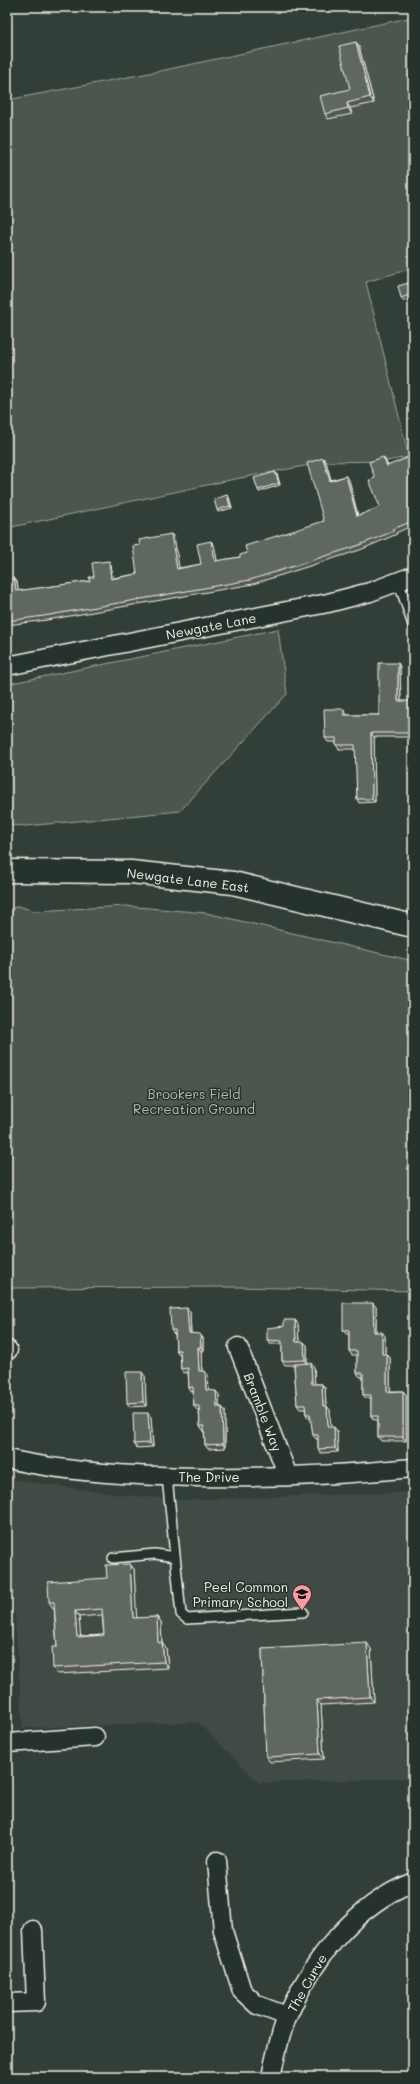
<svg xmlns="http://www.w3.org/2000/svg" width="420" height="2084" font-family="Mali,sans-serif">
<rect width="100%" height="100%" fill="#323e38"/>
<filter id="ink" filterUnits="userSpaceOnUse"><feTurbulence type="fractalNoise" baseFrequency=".025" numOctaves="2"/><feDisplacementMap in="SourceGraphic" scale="8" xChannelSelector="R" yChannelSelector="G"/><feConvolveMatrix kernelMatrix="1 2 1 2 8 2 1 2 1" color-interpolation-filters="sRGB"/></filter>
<g filter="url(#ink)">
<path fill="#404b44" d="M7 1479 114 1494 182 1500 413 1492V1778L259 1783 198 1722 23 1728 7 1512Z"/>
<g fill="#4c564f" stroke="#a0a49c">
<path d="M413 17V268L366 282 409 457 386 461 326 462 235 479 7 528V100L160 71Z"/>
<path d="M278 629 287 694 180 811 27 826 7 825V684Z"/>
<path d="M18 906 35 911 126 906 206 913 413 961V1291L238 1287 7 1288V911Z"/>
</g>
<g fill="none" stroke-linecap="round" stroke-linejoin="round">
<defs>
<g id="lane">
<path d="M399 583 413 625"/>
<path d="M167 1477 181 1614 187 1619 303 1612"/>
<path d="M113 1558 155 1554 175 1557"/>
</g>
<g id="street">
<path d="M7 666 328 603 370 592 413 576"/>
<path d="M238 1347 288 1476"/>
<path d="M7 1350H8"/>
<path d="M7 1459C71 1473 135 1476 200 1477 271 1478 342 1475 413 1468"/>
<path d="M7 1743 95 1737"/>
<path d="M217 1861 223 1931 242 1991 257 2005 287 2016"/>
<path d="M7 2003 36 2002 33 1930"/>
<path d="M271 2077C275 2057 280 2033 288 2015 312 1960 355 1905 413 1882"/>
</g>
<path id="secondary" d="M7 871 131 872 233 883 413 926"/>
</defs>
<use href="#lane" stroke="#f4f1e8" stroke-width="12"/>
<use href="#street" stroke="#f4f1e8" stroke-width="21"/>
<use href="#secondary" stroke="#f4f1e8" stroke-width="25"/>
<use href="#lane" stroke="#26332d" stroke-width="9"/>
<use href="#street" stroke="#26332d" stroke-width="18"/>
<use href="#secondary" stroke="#26332d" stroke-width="22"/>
</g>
<g fill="#525953" stroke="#f4f1e8" fill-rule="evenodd">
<path d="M356 42 359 47 374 103 350 108 352 114 328 119 325 114 350 89Z"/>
<path d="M412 282 413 299 403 301 401 298Z"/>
<path d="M412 456 413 457V525L396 533 397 534 360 550 253 584 47 620 7 625V579L14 578 17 582 18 591 90 581 111 565 113 578 137 574 140 545 171 534 174 537 179 568 201 564 211 541 214 545 217 561 240 557 247 553 324 521 323 458 326 462 331 480 346 476 349 480 358 516 380 507 375 478 383 457 386 461 388 466Z"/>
<path d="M277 474 280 485 259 492 258 490Z"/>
<path d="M229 497 232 508 218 512 217 510Z"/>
<path d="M398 663 400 667 401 701 413 702V737H374L375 802 359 803 357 799 356 749H339L336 745V742H328L325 738 346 713V715H379Z"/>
<path d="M376 1307V1332L385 1336V1354H387L390 1358V1391H403L406 1395V1441H381L378 1437V1420H374L371 1416V1398H366L363 1395V1377H360L357 1373V1355H352L349 1351V1334H346L343 1330Z"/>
<path d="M187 1308 190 1312 191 1333 203 1338V1351H201L202 1371 208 1375 209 1390 219 1395V1407H222L225 1411V1448L208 1449 205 1445 204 1430H203L200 1426 199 1410H197L194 1406 193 1391 191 1392 189 1388 188 1372 184 1373 181 1369 180 1354H179L176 1350 175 1334H174L171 1330Z"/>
<path d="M295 1320 298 1324 299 1342 307 1345V1364L314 1367V1384H322L325 1388 326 1406 330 1410V1427L337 1431 338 1452 321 1453 318 1449V1439H316L313 1435 311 1418H308L306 1414 305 1409H300L297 1405 294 1365H285L282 1361V1344H270L267 1340 284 1326Z"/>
<path d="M413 1350V1363H409L408 1361Z"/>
<path d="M145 1376 146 1406 130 1407 127 1403Z"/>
<path d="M151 1417 153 1447 137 1448 134 1444Z"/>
<path d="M134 1569 136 1618 157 1617 161 1622 162 1642 166 1648 168 1668 57 1674 53 1668 57 1647 54 1608H53L49 1602 107 1578ZM102 1615 104 1635 80 1636 79 1617Z"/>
<path d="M262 1649H371L374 1702 321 1705 324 1759 270 1762 266 1757Z"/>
</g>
<g fill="#424944" stroke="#f4f1e8">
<path d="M356 42 359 47 374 103 370 97Z"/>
<path d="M347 103 350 108 352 114 348 108Z"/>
<path d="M323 458 326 462 332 484 330 481Z"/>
<path d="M275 472 277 474 280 485 279 483Z"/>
<path d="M346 476 349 480 359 520 357 516Z"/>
<path d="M227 495 229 497 232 508 230 506Z"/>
<path d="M171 534 174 537 180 573 177 569Z"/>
<path d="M211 541 214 545 218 565 215 561Z"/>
<path d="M109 561 111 565 114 582 111 579Z"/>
<path d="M14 578 17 582 19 595 16 591Z"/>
<path d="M398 663 400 667 401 705 398 701Z"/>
<path d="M412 701 413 702V734L412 733Z"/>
<path d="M344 709 346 713 347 719 344 715Z"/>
<path d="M371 733 374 737 375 802 372 799Z"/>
<path d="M373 1303 376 1307V1336L374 1332Z"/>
<path d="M187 1308 190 1312 191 1337 189 1333Z"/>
<path d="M295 1320 298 1324 299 1346 296 1342Z"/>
<path d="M382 1332 385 1336V1358L382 1354Z"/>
<path d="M200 1334 203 1338V1351L201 1347Z"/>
<path d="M304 1342 307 1345V1364L305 1360Z"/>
<path d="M198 1347 201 1351 202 1375 199 1371Z"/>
<path d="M387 1354 390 1358V1395L387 1392Z"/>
<path d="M311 1363 314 1367 315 1388 312 1384Z"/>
<path d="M205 1371 208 1375 209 1394 206 1390Z"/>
<path d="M142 1372 145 1376 146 1406 143 1402Z"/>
<path d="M322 1384 325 1388 326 1410 323 1406Z"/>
<path d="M216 1391 219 1395V1411L217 1407Z"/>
<path d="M403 1391 406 1395V1441L403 1437Z"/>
<path d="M327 1406 330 1410 331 1431 328 1427Z"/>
<path d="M222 1407 225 1411V1448L223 1444Z"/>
<path d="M148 1413 151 1417 153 1447 150 1443Z"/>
<path d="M334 1427 337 1431 338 1452 335 1448Z"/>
<path d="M130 1564 134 1569 137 1624 133 1618Z"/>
<path d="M75 1611 79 1617 81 1642 77 1637Z"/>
<path d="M157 1617 161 1622 162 1648 158 1643Z"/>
<path d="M162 1642 166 1648 168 1668 164 1662Z"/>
<path d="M367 1643 371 1649 374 1702 370 1697Z"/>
<path d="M317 1700 321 1705 324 1759 320 1754Z"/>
</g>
<g fill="#5f6861" stroke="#f4f1e8" fill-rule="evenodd">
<path d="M356 42 370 97 347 103 348 108 325 114 320 96 350 89 339 46Z"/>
<path d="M413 276V298L412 294 401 298 398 286 412 282 410 277Z"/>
<path d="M413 322V335L409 323Z"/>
<path d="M412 456 413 458V521L393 529 394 531 357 546 250 580 44 616 7 621V579L14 578 16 591 90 581 89 577H94L92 563 109 561 111 579 137 574 133 546 140 545 139 540 171 534 177 569 201 564 197 544 211 541 215 561 240 557V555L247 553 245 546 324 521 307 463 323 458 330 481 346 476 357 516 380 507 369 480 375 478 369 462 383 457 387 466Z"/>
<path d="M275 472 279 483 258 490 254 478Z"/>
<path d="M227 495 230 506 217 510 214 499Z"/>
<path d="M379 663H398V701H412V733H371L372 799H357L355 745H336V738H325L324 709H344V715H379Z"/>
<path d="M343 1303H373L374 1332H382V1354H387V1392L403 1391V1437H378V1416H371V1395H363V1373H357V1351H349V1330H343Z"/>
<path d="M187 1308 189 1333 200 1334 201 1347H198L199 1371H205L206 1390 216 1391 217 1407H222L223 1444 205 1445 204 1426H200L199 1406H194L193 1387 189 1388 188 1368 181 1369 180 1350H176L175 1330H171L170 1309Z"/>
<path d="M284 1320H295L296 1342H304L305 1360 282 1361V1341L267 1340V1328L284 1326Z"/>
<rect x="408" y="1350" width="5" height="11"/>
<path d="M311 1363 312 1384H322L323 1406H327L328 1427H334L335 1448 318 1449V1435H313L310 1414H306L305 1405H297L294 1364Z"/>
<path d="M126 1372H142L143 1402 127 1403Z"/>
<path d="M133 1413H148L150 1443 134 1444Z"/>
<path d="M130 1564 133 1618 157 1617 158 1643 162 1642 164 1662 53 1668 52 1647H57L54 1602H49L48 1582 107 1578 106 1565ZM102 1609 104 1635 77 1637 75 1611Z"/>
<path d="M367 1643 370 1697 317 1700 320 1754 266 1757 262 1649Z"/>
</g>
</g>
<defs>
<symbol id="school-pin" viewBox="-11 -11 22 30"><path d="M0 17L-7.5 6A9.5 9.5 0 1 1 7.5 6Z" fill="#ff9aa2" stroke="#26332d"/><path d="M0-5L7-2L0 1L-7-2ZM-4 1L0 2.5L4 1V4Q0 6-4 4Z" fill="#111"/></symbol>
</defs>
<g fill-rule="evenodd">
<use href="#school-pin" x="291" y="1583" width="22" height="30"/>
</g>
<g text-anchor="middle" stroke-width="3" stroke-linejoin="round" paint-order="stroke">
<g font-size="13" fill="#f4f1e8" stroke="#26332d">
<text transform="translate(211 626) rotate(-11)" y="5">Newgate Lane</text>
<text transform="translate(188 880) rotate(7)" y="5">Newgate Lane East</text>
<text transform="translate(263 1412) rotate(69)" y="5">Bramble Way</text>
<text x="209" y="1482">The Drive</text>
<text transform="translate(307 1983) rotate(-60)" y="5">The Curve</text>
</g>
<g font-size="13" fill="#b9bbb2" stroke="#26332d">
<text x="194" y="1099">Brookers Field<tspan x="194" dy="15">Recreation Ground</tspan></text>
</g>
<g font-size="13" fill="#f4f1e8" stroke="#26332d" text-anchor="end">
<text x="288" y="1592">Peel Common<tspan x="288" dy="15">Primary School</tspan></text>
</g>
</g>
<rect width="420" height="2084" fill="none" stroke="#26332d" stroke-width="24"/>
<rect x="12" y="12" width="396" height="2060" fill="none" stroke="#f4f1e8" stroke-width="1.5" filter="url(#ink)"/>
</svg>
